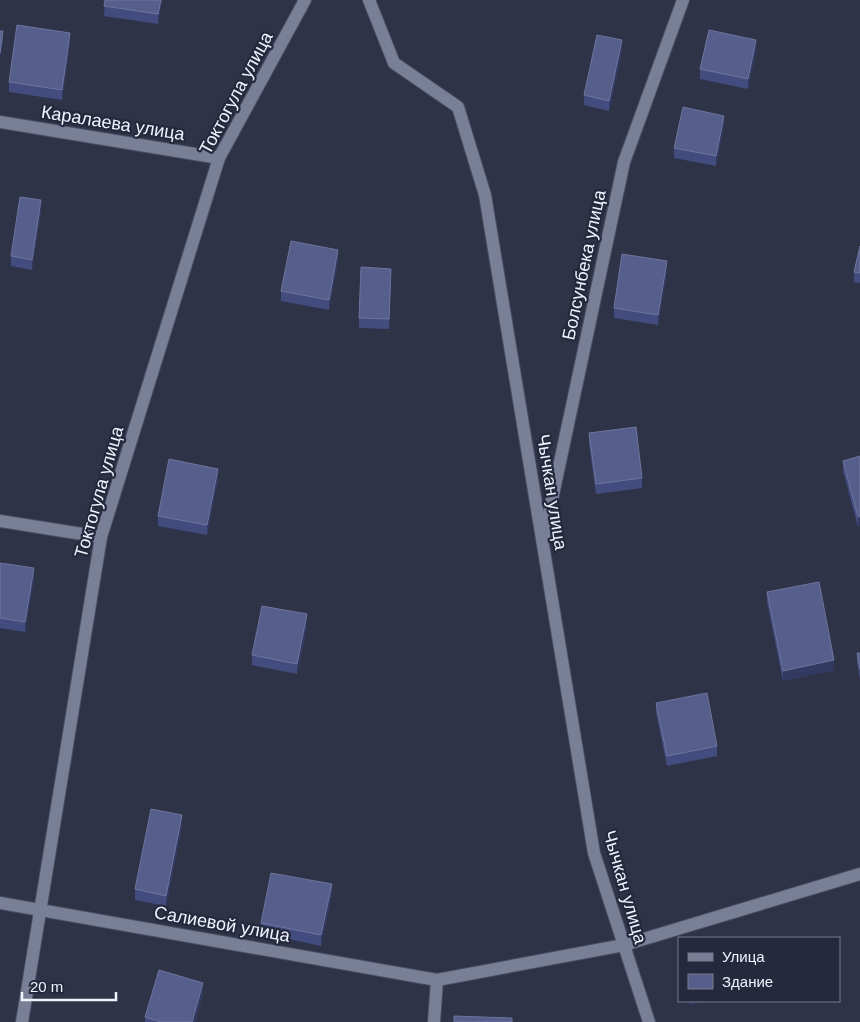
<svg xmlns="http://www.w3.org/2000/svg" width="860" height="1022" font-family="Arial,sans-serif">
<rect width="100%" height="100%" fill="#2e3348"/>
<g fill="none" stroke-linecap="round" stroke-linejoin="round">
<defs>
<g id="street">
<path d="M369 0 394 63 458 107 485 195 594 853 649 1022"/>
<path d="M0 122 219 158"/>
<path d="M0 521 101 537"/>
<path d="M544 537 624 162 683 0"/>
<path d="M0 903 437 980 624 945 860 874"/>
<path d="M22 1022 101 537 219 158 305 0"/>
<path d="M434 1022 437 980"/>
</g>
</defs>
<use href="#street" stroke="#4a4e5f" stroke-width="14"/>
<use href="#street" stroke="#797f97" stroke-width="12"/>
</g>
<g fill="#434c7e">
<path d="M105 0H162L158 24 104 16Z"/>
<path d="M70 43 62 100 9 92V82Z"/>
<path d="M622 50 609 111 584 105V95Z"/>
<path d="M756 50 748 89 700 79V69Z"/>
<path d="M724 126 716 166 674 158V148Z"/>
<path d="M41 210 32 270 11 266V256Z"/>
<path d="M860 246V283L854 282V272Z"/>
<path d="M338 260 329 310 281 301V291Z"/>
<path d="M667 271 658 325 614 318V308Z"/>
<path d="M391 279 389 329 359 328V318Z"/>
<path d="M589 433 642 478V488L596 494 589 443Z"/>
<path d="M860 456 858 527 843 471V461Z"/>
<path d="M218 479 207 535 158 526V516Z"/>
<path d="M0 563 34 578 25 632 0 628Z"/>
<path d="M767 592 834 670 783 681 767 602Z"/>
<path d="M307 625 297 674 252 665V655Z"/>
<path d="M857 653H860V679L857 663Z"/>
<path d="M656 703 717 746V756L667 766 656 713Z"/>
<path d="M182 825 166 906 135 900V889Z"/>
<path d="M332 894 321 946 261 933V923Z"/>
<path d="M203 993 195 1022H145V1017Z"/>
</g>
<g fill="#333a62">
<path d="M161 0H162L158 24V14Z"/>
<path d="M3 31V41L0 63V53Z"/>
<path d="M70 33V43L62 100V90Z"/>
<path d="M622 40V50L609 111V101Z"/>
<path d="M756 40V50L748 89V79Z"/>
<path d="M724 116V126L716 166V156Z"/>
<path d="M41 200V210L32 270V260Z"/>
<path d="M338 250V260L329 310V300Z"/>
<path d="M667 261V271L658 325V315Z"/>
<path d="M218 469V479L207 535V525Z"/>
<path d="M860 516V526L858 527V517Z"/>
<path d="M34 568V578L25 632V622Z"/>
<path d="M307 614V625L297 674V664Z"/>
<path d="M834 660V670L783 681V671Z"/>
<path d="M182 815V825L166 906V896Z"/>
<path d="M332 884V894L321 946V935Z"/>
<path d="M203 983V993L195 1022H192Z"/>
<path d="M690 1001H706L690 1005Z"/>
</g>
<g fill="#565e8b" stroke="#6e759d">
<path d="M105 0H161L158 14 104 6Z"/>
<path d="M17 25 70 33 62 90 9 82Z"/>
<path d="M709 30 756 40 748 79 700 69Z"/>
<path d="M0 31H3L0 53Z"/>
<path d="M597 35 622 40 609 101 584 95Z"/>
<path d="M683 107 724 116 716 156 674 148Z"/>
<path d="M20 197 41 200 32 260 11 256Z"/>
<path d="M291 241 338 250 329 300 281 291Z"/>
<path d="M860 246V273L854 272Z"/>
<path d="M622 254 667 261 658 315 614 308Z"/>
<path d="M361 267 391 269 389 319 359 318Z"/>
<path d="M636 427 642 478 596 484 589 433Z"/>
<path d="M860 456V516L858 517 843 461Z"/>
<path d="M169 459 218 469 207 525 158 516Z"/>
<path d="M0 563 34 568 25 622 0 618Z"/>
<path d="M819 582 834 660 783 671 767 592Z"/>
<path d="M262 606 307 614 297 664 252 655Z"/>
<path d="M857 653H860V669Z"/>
<path d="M707 693 717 746 667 756 656 703Z"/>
<path d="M151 809 182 815 166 896 135 889Z"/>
<path d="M271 873 332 884 321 935 261 923Z"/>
<path d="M159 970 203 983 192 1022H161L145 1017Z"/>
<path d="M454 1016 512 1018V1022H454Z"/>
</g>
<g text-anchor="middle" stroke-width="4.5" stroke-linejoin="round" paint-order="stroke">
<g font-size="18" fill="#f0f3fe" stroke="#24293d">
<text transform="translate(236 93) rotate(-62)" y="6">Токтогула улица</text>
<text transform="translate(113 123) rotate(9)" y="6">Каралаева улица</text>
<text transform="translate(584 265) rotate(-78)" y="6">Болсунбека улица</text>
<text transform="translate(99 492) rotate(-74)" y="6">Токтогула улица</text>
<text transform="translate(552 492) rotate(81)" y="6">Чычкан улица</text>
<text transform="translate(625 887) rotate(74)" y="6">Чычкан улица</text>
<text transform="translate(222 924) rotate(10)" y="6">Салиевой улица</text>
</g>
</g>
<rect x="678" y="937" width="162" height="65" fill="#24293d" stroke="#767a8a"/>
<rect x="688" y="953" width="25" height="8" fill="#797f97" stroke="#767a8a"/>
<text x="722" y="962" font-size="15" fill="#f0f3fe">Улица</text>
<rect x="688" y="974" width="25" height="15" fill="#565e8b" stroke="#767a8a"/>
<text x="722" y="987" font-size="15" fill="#f0f3fe">Здание</text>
<path d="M22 992v8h94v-8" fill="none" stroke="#f0f3fe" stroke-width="2.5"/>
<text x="30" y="992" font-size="15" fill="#f0f3fe" stroke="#24293d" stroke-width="4" paint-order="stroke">20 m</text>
</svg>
